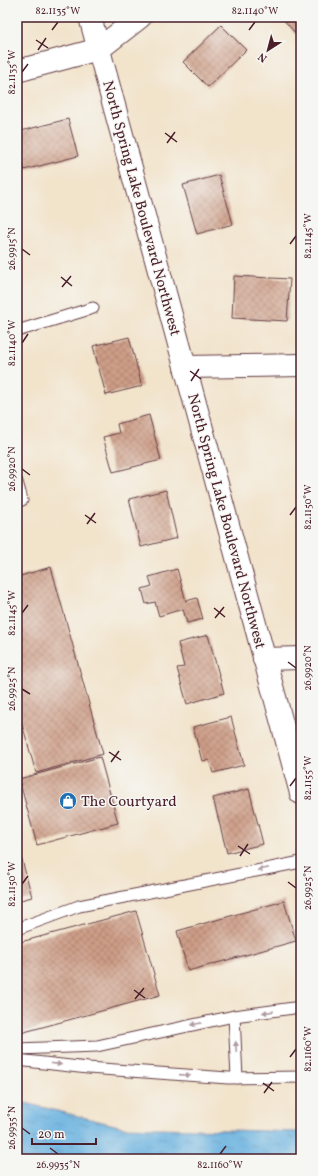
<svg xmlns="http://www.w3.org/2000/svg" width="318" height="1176" font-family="Vollkorn,serif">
<defs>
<pattern id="water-ripples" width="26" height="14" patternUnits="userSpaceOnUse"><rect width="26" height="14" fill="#67b0df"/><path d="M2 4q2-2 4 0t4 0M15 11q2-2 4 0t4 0" fill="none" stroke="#578fb5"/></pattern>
<pattern id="building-cross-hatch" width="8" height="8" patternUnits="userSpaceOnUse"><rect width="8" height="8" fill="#ce9e87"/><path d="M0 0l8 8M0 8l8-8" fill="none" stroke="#a9806f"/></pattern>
</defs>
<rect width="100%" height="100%" fill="#f6f6f2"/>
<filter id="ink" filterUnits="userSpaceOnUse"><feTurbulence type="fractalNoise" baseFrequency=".025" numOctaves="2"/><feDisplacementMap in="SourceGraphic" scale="8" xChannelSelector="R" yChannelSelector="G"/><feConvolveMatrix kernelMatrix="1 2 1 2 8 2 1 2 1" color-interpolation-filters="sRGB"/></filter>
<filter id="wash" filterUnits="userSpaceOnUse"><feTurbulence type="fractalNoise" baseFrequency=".012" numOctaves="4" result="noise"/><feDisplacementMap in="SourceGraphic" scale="16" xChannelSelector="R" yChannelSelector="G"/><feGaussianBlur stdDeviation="0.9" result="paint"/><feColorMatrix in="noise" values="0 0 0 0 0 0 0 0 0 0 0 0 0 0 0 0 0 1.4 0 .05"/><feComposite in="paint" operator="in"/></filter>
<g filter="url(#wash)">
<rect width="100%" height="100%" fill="#f2e3cb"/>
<path fill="url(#water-ripples)" stroke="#586885" d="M17 1101 123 1127 301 1132V1159H17Z"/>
<g id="blocks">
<g fill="url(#building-cross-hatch)">
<path d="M281 17H301V31L297 35Z"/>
<path d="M221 25 246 50 208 87 183 62Z"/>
<path d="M68 119 78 156 24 170 17 144V132Z"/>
<path d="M219 175 233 224 197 234 183 185Z"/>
<path d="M234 276 290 279 287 321 232 318Z"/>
<path d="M129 337 142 386 106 395 93 346Z"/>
<path d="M149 415 161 460 113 472 103 437 119 433 117 424Z"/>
<path d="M166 490 177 538 141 547 129 499Z"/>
<path d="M51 567 103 754 36 773 17 706V577Z"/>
<path d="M177 569 186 601 197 598 203 619 187 623 183 609 159 616 155 602 146 604 142 589 152 586 149 577Z"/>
<path d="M301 572V586L296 584Z"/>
<path d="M208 635 224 693 187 704 177 668 184 667 178 643Z"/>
<path d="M231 717 244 765 213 773 209 760 202 761 193 727Z"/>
<path d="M100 757 118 823 37 845 19 779Z"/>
<path d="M249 789 263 844 227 853 213 798Z"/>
<path d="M22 860 32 897 17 901V862Z"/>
<path d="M284 901 296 941 188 971 177 931Z"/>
<path d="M136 911 160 995 17 1034V943Z"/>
</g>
</g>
</g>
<g filter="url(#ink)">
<use href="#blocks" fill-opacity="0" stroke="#633c43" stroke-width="1"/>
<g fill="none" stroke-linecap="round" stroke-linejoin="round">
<defs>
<g id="service">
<path d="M17 331 93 308"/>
<path d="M17 482 22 500 17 502"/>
<path d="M17 929 79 906 301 862"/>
<path d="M234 1016 237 1078"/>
<path d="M17 1049 97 1046 234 1016 301 1007"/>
<path d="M17 1060 88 1068 228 1078 301 1077"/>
</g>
<g id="minor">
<path d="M90 17 301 793"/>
<path d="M17 71 99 49 140 17"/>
<path d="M185 367 301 365"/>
<path d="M264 659 301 658"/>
</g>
</defs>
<use href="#service" stroke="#633c43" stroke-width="13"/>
<use href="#minor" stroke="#633c43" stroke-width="24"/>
<use href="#service" stroke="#fff" stroke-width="11"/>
<use href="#minor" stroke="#fff" stroke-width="22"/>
</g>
<defs><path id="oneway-solid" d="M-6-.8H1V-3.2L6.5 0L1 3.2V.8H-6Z"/></defs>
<g fill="#ae9aa0">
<use href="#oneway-solid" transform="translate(263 869) rotate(169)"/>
<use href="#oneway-solid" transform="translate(268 1012) rotate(173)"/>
<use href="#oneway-solid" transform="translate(196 1024) rotate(168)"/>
<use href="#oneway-solid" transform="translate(236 1047) rotate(-93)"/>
<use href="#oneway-solid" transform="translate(56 1064) rotate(7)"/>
<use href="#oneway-solid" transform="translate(185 1075) rotate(4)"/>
</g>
</g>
<path fill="none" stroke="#4a1f2b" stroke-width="1.5" d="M52 30 58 22M249 30 255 22M36 40 48 48M38 50 46 38M22 72 28 64M165 133 177 142M167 143 175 132M290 244 296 236M22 249 30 255M61 277 72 286M62 287 71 276M22 343 28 334M190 371 201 379M191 381 199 369M22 469 30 475M85 515 96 523M290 515 296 507M87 524 95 513M214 608 225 617M22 613 28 605M215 618 224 607M288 662 296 668M22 689 30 694M109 752 121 760M111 762 119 751M290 786 296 778M238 846 250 854M240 856 248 844M288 882 296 888M22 884 28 876M134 990 145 998M135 999 144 988M290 1057 296 1049M263 1083 274 1091M264 1093 272 1082M22 1128 30 1134M50 1148 58 1154M220 1154 226 1146"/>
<defs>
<symbol id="shop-disc" viewBox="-11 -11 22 22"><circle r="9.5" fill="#1f6fb2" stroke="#f6f6f2"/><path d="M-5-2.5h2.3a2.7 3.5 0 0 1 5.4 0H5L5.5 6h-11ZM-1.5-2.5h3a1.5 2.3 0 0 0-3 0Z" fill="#fff"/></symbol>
</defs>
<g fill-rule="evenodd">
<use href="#shop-disc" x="58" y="791" width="20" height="20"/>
</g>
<g text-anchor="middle" stroke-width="3" stroke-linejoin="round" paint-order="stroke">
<g font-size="15" fill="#4a1f2b" stroke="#f6f6f2">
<text transform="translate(142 208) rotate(75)" y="5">North Spring Lake Boulevard Northwest</text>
<text transform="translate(227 521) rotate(75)" y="5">North Spring Lake Boulevard Northwest</text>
</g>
<g font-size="15" fill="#4a1f2b" stroke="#f6f6f2" text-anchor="start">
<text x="81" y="806">The Courtyard</text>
</g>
</g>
<rect width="318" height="1176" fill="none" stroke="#f6f6f2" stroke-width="44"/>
<g transform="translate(268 50) rotate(216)" stroke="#f6f6f2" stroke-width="3" paint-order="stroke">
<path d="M0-3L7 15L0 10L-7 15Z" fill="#4a1f2b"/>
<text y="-6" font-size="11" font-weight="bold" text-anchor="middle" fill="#4a1f2b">N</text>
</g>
<path d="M32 1138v6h64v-6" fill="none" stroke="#4a1f2b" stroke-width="2"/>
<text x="38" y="1138" font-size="12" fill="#4a1f2b" stroke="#f6f6f2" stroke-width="3" paint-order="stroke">20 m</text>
<rect x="22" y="22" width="274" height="1132" fill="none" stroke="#4a1f2b" stroke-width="1.5"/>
<g font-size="10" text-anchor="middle" fill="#4a1f2b">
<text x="58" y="14">82.1135°W</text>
<text x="255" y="14">82.1140°W</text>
<text transform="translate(11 72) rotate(-90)" y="4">82.1135°W</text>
<text transform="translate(307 236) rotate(-90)" y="4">82.1145°W</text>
<text transform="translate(11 249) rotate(-90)" y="4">26.9915°N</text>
<text transform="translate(11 343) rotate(-90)" y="4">82.1140°W</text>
<text transform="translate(11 469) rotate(-90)" y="4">26.9920°N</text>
<text transform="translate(307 507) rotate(-90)" y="4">82.1150°W</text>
<text transform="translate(11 613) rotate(-90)" y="4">82.1145°W</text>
<text transform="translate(307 668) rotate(-90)" y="4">26.9920°N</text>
<text transform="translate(11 689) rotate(-90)" y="4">26.9925°N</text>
<text transform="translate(307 778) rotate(-90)" y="4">82.1155°W</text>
<text transform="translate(11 884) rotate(-90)" y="4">82.1150°W</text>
<text transform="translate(307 888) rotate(-90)" y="4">26.9925°N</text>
<text transform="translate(307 1049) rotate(-90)" y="4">82.1160°W</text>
<text transform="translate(11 1128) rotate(-90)" y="4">26.9935°N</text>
<text x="58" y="1168">26.9935°N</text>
<text x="220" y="1168">82.1160°W</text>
</g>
</svg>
